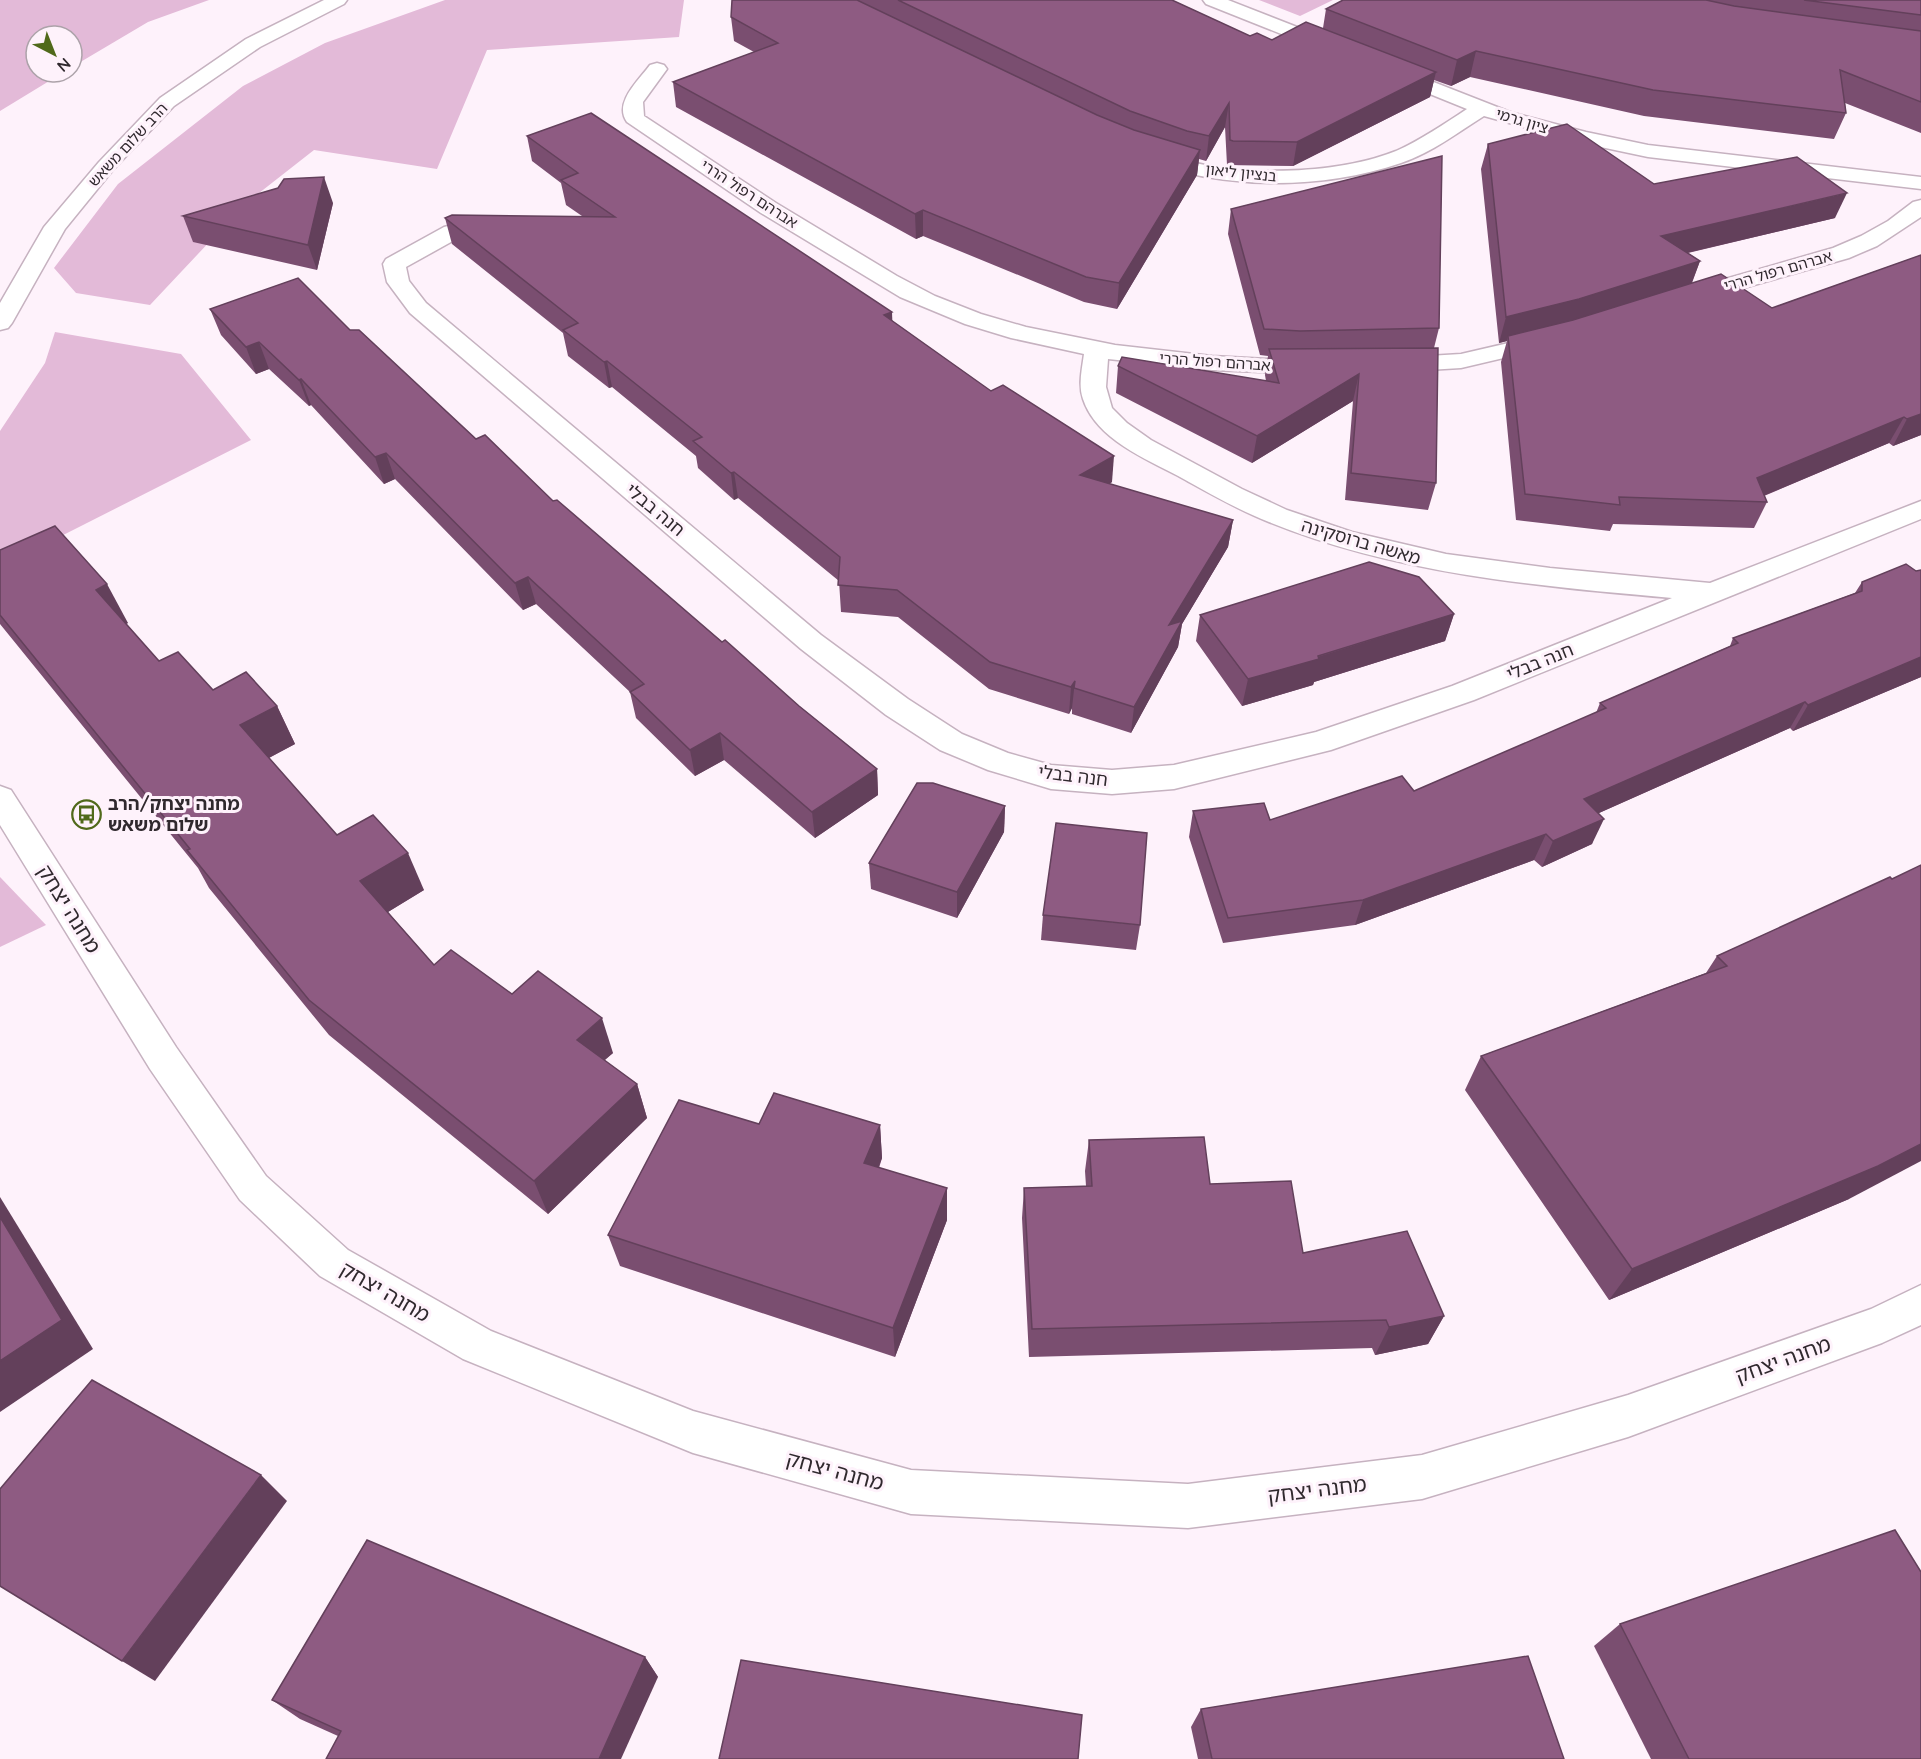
<svg xmlns="http://www.w3.org/2000/svg" width="1921" height="1759" font-family="Quicksand,'Noto Sans Hebrew',sans-serif">
<rect width="100%" height="100%" fill="#fef2fb"/>
<g fill="#e3bad8">
<path d="M0 0H209L148 22 72 67V36H36V72H64L0 111Z"/>
<path d="M445 0H684L679 37 487 50 437 169 314 150 245 204 150 305 76 293 54 268 118 184 243 86 325 43Z"/>
<path d="M1259 0H1333L1300 16Z"/>
<path d="M55 332 181 354 251 440 0 567V431L45 363Z"/>
<path d="M0 877 46 925 0 947Z"/>
</g>
<g fill="none" stroke-linecap="round" stroke-linejoin="round">
<defs>
<g id="minor">
<path d="M324 0H347L344 4 260 47 174 106 113 170 65 229 12 323 8 328 0 330V303L44 227 99 162 160 98 246 39Z"/>
<path d="M1203 0H1228L1338 43 1341 47 1338 51H1324L1206 4Z"/>
<path d="M657 63 664 65 667 69 643 102 644 116 776 203 897 276 935 296 981 314 1026 327 1115 345 1212 356 1319 362 1322 367 1319 372 1310 374 1212 370 1108 359 1106 387 1112 408 1127 423 1151 440 1242 489 1287 510 1352 532 1446 554 1550 568 1710 583 1921 501V519L1474 700 1331 750 1174 789 1112 794 1051 789 988 770 940 750 886 715 801 649 410 313 387 282 383 264 386 259 444 227 452 225 460 227 463 232 460 237 406 267 409 281 426 303 821 635 908 699 962 734 1008 753 1051 765 1112 770 1174 765 1316 732 1452 686 1672 598C1536 586 1397 574 1269 522 1238 510 1209 493 1180 477 1146 459 1096 439 1083 399 1078 385 1082 369 1084 354L1011 338 965 324 900 297 761 213 627 122C613 103 639 80 650 65Z"/>
<path d="M1390 65 1510 112 1586 132 1648 145 1921 177V189L1648 157 1577 142 1484 116C1457 133 1431 153 1401 163 1330 187 1250 189 1178 171 1168 169 1152 166 1146 157L1149 153 1156 151C1172 155 1188 162 1205 165 1262 175 1341 173 1396 151 1421 140 1444 124 1467 109L1383 75 1380 71 1383 67Z"/>
<path d="M1921 200V217L1877 246 1849 258 1691 303 1683 301 1679 296 1683 291 1833 248 1861 236 1888 221 1913 202Z"/>
<path d="M1547 334 1555 336 1559 341 1555 346 1461 368 1395 372 1386 370 1383 365 1386 360 1395 358 1461 354Z"/>
<path d="M0 786 11 790 176 1047 266 1176 348 1250 491 1331 693 1411 911 1470 1188 1484 1422 1455 1628 1395 1871 1309 1921 1285V1325L1882 1343 1628 1437 1422 1499 1188 1528 911 1514 693 1453 463 1359 320 1276 240 1200 150 1069 0 825Z"/>
</g>
</defs>
<use href="#minor" stroke="#c6b2c0" stroke-width="3"/>
<use href="#minor" fill="#fff" fill-rule="evenodd"/>
</g>
<g fill="#7a4e70">
<path d="M858 0H1172L1250 36 1272 40 1323 28 1326 9 1343 0H1921V133L1845 103 1846 113 1834 139 1644 116 1470 77 1451 86 1434 80 1430 97 1293 166 1227 165 1225 127 1206 161 1199 159 1197 175 1117 309 1084 302 923 236 916 239 676 107 673 82 754 52 734 41 731 17Z"/>
<path d="M527 136 892 321 1112 482 1109 484 1233 520 1228 547 1182 624 1178 647 1131 733 1072 714V708L1069 714 989 689 898 617 841 612 839 581 738 498 734 500 698 468 696 456 612 387 609 388 568 356 563 333 452 244 445 218 582 216 566 205 561 183 532 161Z"/>
<path d="M1488 144 1654 184 1835 218 1688 253 1700 261 1692 283 1772 308 1921 255V435L1893 446 1889 443 1764 496 1767 502 1754 528 1613 524 1610 531 1516 520 1501 362 1507 341 1499 343 1481 169Z"/>
<path d="M278 188 333 203 317 270 193 242 183 216Z"/>
<path d="M1231 209 1439 328 1434 348 1436 483 1428 510 1345 500 1353 401 1252 463 1116 393 1118 366 1266 381 1265 375 1268 356 1260 355 1228 234Z"/>
<path d="M210 309 350 330 476 439 553 501 799 706 877 769 878 795 815 838 724 760 695 776 636 718 630 692 536 604 523 610 395 479 384 484 311 405 309 406 269 369 256 374 221 335Z"/>
<path d="M0 550 128 623 126 624 159 661 213 690 277 706 295 744 269 758 337 835 424 890 388 912 434 965 512 994 613 1053 604 1060 637 1084 647 1118 548 1214 329 1035 209 888 198 868 0 624Z"/>
<path d="M1921 570V677L1793 731 1790 728 1599 813 1592 844 1542 867 1534 860 1355 925 1223 943 1189 837 1193 811 1270 820 1414 791 1596 713 1600 703 1730 646 1733 638 1855 593 1862 582Z"/>
<path d="M1454 614 1445 641 1314 682 1313 685 1242 706 1196 641 1200 615Z"/>
<path d="M1005 806 1004 832 957 918 871 889 869 863Z"/>
<path d="M1890 877 1849 1199 1609 1300 1465 1090 1481 1056 1706 973 1717 956Z"/>
<path d="M1043 915 1140 925 1136 950 1041 940Z"/>
<path d="M759 1124 880 1125 882 1158 879 1168 947 1188V1220L895 1357 620 1266 608 1235Z"/>
<path d="M1089 1140 1303 1253 1444 1316 1428 1344 1375 1355 1372 1348 1029 1357 1022 1218 1024 1188 1086 1186 1085 1171Z"/>
<path d="M1620 1624 1921 1759H1651L1594 1646Z"/>
<path d="M645 1657 658 1677 338 1736 300 1719 272 1700Z"/>
<path d="M1201 1709 1564 1759H1198L1191 1727Z"/>
</g>
<g fill="#63405b">
<path d="M1476 51 1470 77 1451 86 1457 60Z"/>
<path d="M1436 72 1430 97 1293 166 1297 142Z"/>
<path d="M1229 103 1225 127 1206 161 1209 136Z"/>
<path d="M1200 150 1197 175 1117 309 1119 283Z"/>
<path d="M324 177 333 203 317 270 308 245Z"/>
<path d="M1847 193 1835 218 1652 261 1661 236Z"/>
<path d="M923 210V236L916 239 915 214Z"/>
<path d="M1700 261 1690 287 1570 325 1508 336 1507 341 1499 343 1506 317Z"/>
<path d="M892 312 893 338 884 315Z"/>
<path d="M259 342 269 369 256 374 246 347Z"/>
<path d="M607 361 612 387 609 388 604 362Z"/>
<path d="M1359 374 1353 401 1252 463 1257 436Z"/>
<path d="M301 379 311 405 309 406 299 380Z"/>
<path d="M1921 414V435L1893 446 1907 419Z"/>
<path d="M1904 417 1889 443 1751 501 1757 478Z"/>
<path d="M386 453 395 479 384 484 375 457Z"/>
<path d="M1114 456 1112 482 1079 502 1080 475Z"/>
<path d="M734 472 738 498 734 500 731 473Z"/>
<path d="M1233 520 1228 547 1182 624 1178 647 1131 733 1134 707 1169 625Z"/>
<path d="M528 577 536 604 523 610 515 583Z"/>
<path d="M107 584 128 623 117 628 96 590Z"/>
<path d="M1454 614 1445 641 1314 682 1313 685 1242 706 1248 679Z"/>
<path d="M1921 657V677L1793 731 1808 705Z"/>
<path d="M1075 681 1072 708 1069 714 1071 687Z"/>
<path d="M1805 702 1790 728 1572 825 1584 799Z"/>
<path d="M277 706 295 744 259 763 240 725Z"/>
<path d="M720 733 724 760 695 776 690 750Z"/>
<path d="M877 769 878 795 815 838 812 812Z"/>
<path d="M1005 806 1004 832 957 918V892Z"/>
<path d="M1604 819 1592 844 1542 867 1553 841Z"/>
<path d="M1546 834 1534 860 1355 925 1363 900Z"/>
<path d="M408 853 424 890 378 918 360 881Z"/>
<path d="M602 1018 613 1053 589 1074 577 1040Z"/>
<path d="M637 1084 647 1118 548 1214 534 1181Z"/>
<path d="M880 1125 882 1158 867 1196 864 1163Z"/>
<path d="M1921 1144V1161L1849 1199 1609 1300 1632 1269Z"/>
<path d="M947 1188V1220L895 1357 893 1328Z"/>
<path d="M0 1197 93 1349 0 1412Z"/>
<path d="M1444 1316 1428 1344 1375 1355 1389 1327Z"/>
<path d="M261 1475 287 1501 155 1681 122 1661Z"/>
<path d="M645 1657 658 1677 621 1759H599Z"/>
</g>
<g fill="#8e5b82" stroke="#63405b" stroke-width="1.5">
<path d="M732 0H857L1097 115 1134 130 1200 150 1119 283 1086 277 923 210 915 214 673 82 778 43 731 17Z"/>
<path d="M898 0H1172L1250 36 1257 33 1272 40 1306 22 1436 72 1297 142 1233 141 1230 140 1229 103 1209 136 1187 131 1130 111Z"/>
<path d="M1343 0H1706L1734 6 1921 31V102L1840 70 1846 113 1653 90 1476 51 1457 60 1326 9Z"/>
<path d="M1804 0H1921V15Z"/>
<path d="M591 113 892 312 884 315 991 391 1003 385 1114 456 1080 475 1233 520 1169 625 1182 621 1134 707 1074 688 1075 681 1071 687 990 662 897 590 838 585 840 557 734 472 731 473 693 441 702 437 607 361 604 362 563 330 578 323 445 218 452 215 615 217 561 180 578 173 527 136Z"/>
<path d="M1567 124 1654 184 1797 157 1847 193 1661 236 1700 261 1579 299 1506 317 1488 144Z"/>
<path d="M1442 156 1439 328 1300 331 1264 329 1231 209Z"/>
<path d="M324 177 308 245 183 216 278 188 284 179Z"/>
<path d="M1921 255V414L1907 419 1904 417 1757 478 1767 502 1619 497 1620 505 1525 494 1508 336 1573 320 1721 274 1772 308Z"/>
<path d="M298 278 350 330H359L476 439 485 435 553 501 557 500 722 642 725 640 799 706 877 769 812 812 720 733 690 750 630 692 644 684 528 577 515 583 386 453 375 457 301 379 299 380 259 342 246 347 210 309Z"/>
<path d="M1438 348 1436 483 1351 473 1359 374 1257 436 1118 366 1122 357 1279 383 1269 349Z"/>
<path d="M55 526 107 584 96 590 159 661 178 652 213 690 246 672 277 706 240 725 337 835 373 815 408 853 360 881 434 965 451 950 512 994 538 971 602 1018 577 1040 637 1084 534 1181 309 1000 187 850 190 849 0 615V550Z"/>
<path d="M1369 562 1419 577 1454 614 1318 656 1319 659 1248 679 1200 615Z"/>
<path d="M1906 564 1916 571 1921 570V657L1808 705 1805 702 1584 799 1604 819 1553 841 1546 834 1363 900 1228 918 1193 811 1264 803 1270 820 1402 776 1414 791 1606 708 1600 703 1738 643 1733 638 1862 591V582Z"/>
<path d="M917 783H933L1005 806 957 892 869 863Z"/>
<path d="M1056 823 1147 833 1140 925 1043 915Z"/>
<path d="M1921 865V1144L1878 1166 1632 1269 1481 1056 1727 966 1717 956 1890 877 1892 879Z"/>
<path d="M774 1093 880 1125 864 1163 947 1188 893 1328 608 1235 679 1100 759 1124Z"/>
<path d="M1204 1137 1210 1184 1291 1181 1303 1253 1407 1231 1444 1316 1389 1327 1386 1320 1032 1329 1024 1188 1092 1186 1089 1140Z"/>
<path d="M0 1217 62 1320 0 1361Z"/>
<path d="M92 1380 261 1475 122 1661 0 1586V1489Z"/>
<path d="M1895 1530 1921 1572V1759H1689L1620 1624Z"/>
<path d="M367 1540 645 1657 599 1759H326L341 1731 272 1700Z"/>
<path d="M1528 1656 1564 1759H1212L1201 1709Z"/>
<path d="M741 1660 1082 1715 1078 1759H719Z"/>
</g>
<defs>
<symbol id="bus-ring" viewBox="-11 -11 22 22"><circle r="9.5" fill="#fef2fb" stroke="#50691a" stroke-width="1.5"/><path d="M-5-6H5V4H4V6H2V4H-2V6H-4V4H-5ZM-3.5-4V0h7V-4ZM-3.5 1.2v1.5H-2V1.2ZM2 1.2v1.5H3.5V1.2Z" fill="#50691a"/></symbol>
</defs>
<g fill-rule="evenodd">
<use href="#bus-ring" x="70" y="798" width="33" height="33"/>
</g>
<g text-anchor="middle" stroke-width="6" stroke-linejoin="round" paint-order="stroke">
<g font-size="15" fill="#30292e" stroke="#fef2fb">
<text transform="translate(1522 121) rotate(17)" y="5">ציון גרמי</text>
<text transform="translate(128 145) rotate(-47)" y="5">הרב שלום משאש</text>
<text transform="translate(1241 173) rotate(6)" y="5">בנציון ליאון</text>
<text transform="translate(749 194) rotate(33)" y="5">אברהם רפול הררי</text>
<text transform="translate(1778 271) rotate(-16)" y="5">אברהם רפול הררי</text>
<text transform="translate(1215 362) rotate(4)" y="5">אברהם רפול הררי</text>
</g>
<g font-size="18" fill="#30292e" stroke="#fef2fb">
<text transform="translate(655 510) rotate(40)" y="6">חנה בבלי</text>
<text transform="translate(1361 542) rotate(16)" y="6">מאשה ברוסקינה</text>
<text transform="translate(1540 662) rotate(-22)" y="6">חנה בבלי</text>
<text transform="translate(1073 776) rotate(7)" y="6">חנה בבלי</text>
</g>
<g font-size="18" font-weight="bold" fill="#30292e" stroke="#fef2fb" text-anchor="start">
<text x="108" y="810">מחנה יצחק/הרב<tspan x="108" dy="21">שלום משאש</tspan></text>
</g>
<g font-size="21" fill="#30292e" stroke="#fef2fb">
<text transform="translate(69 909) rotate(58)" y="7">מחנה יצחק</text>
<text transform="translate(385 1292) rotate(30)" y="7">מחנה יצחק</text>
<text transform="translate(1783 1360) rotate(-20)" y="7">מחנה יצחק</text>
<text transform="translate(835 1471) rotate(15)" y="7">מחנה יצחק</text>
<text transform="translate(1317 1490) rotate(-7)" y="7">מחנה יצחק</text>
</g>
</g>
<g transform="translate(54 54) rotate(138)"><circle r="28" fill="#fef2fb" stroke="#aca2a9" stroke-width="1.5"/>
<path d="M0-4.5L10 22L0 15L-10 22Z" fill="#50691a"/>
<text y="-9" font-size="16" font-weight="bold" text-anchor="middle" fill="#30292e">N</text>
</g>
</svg>
